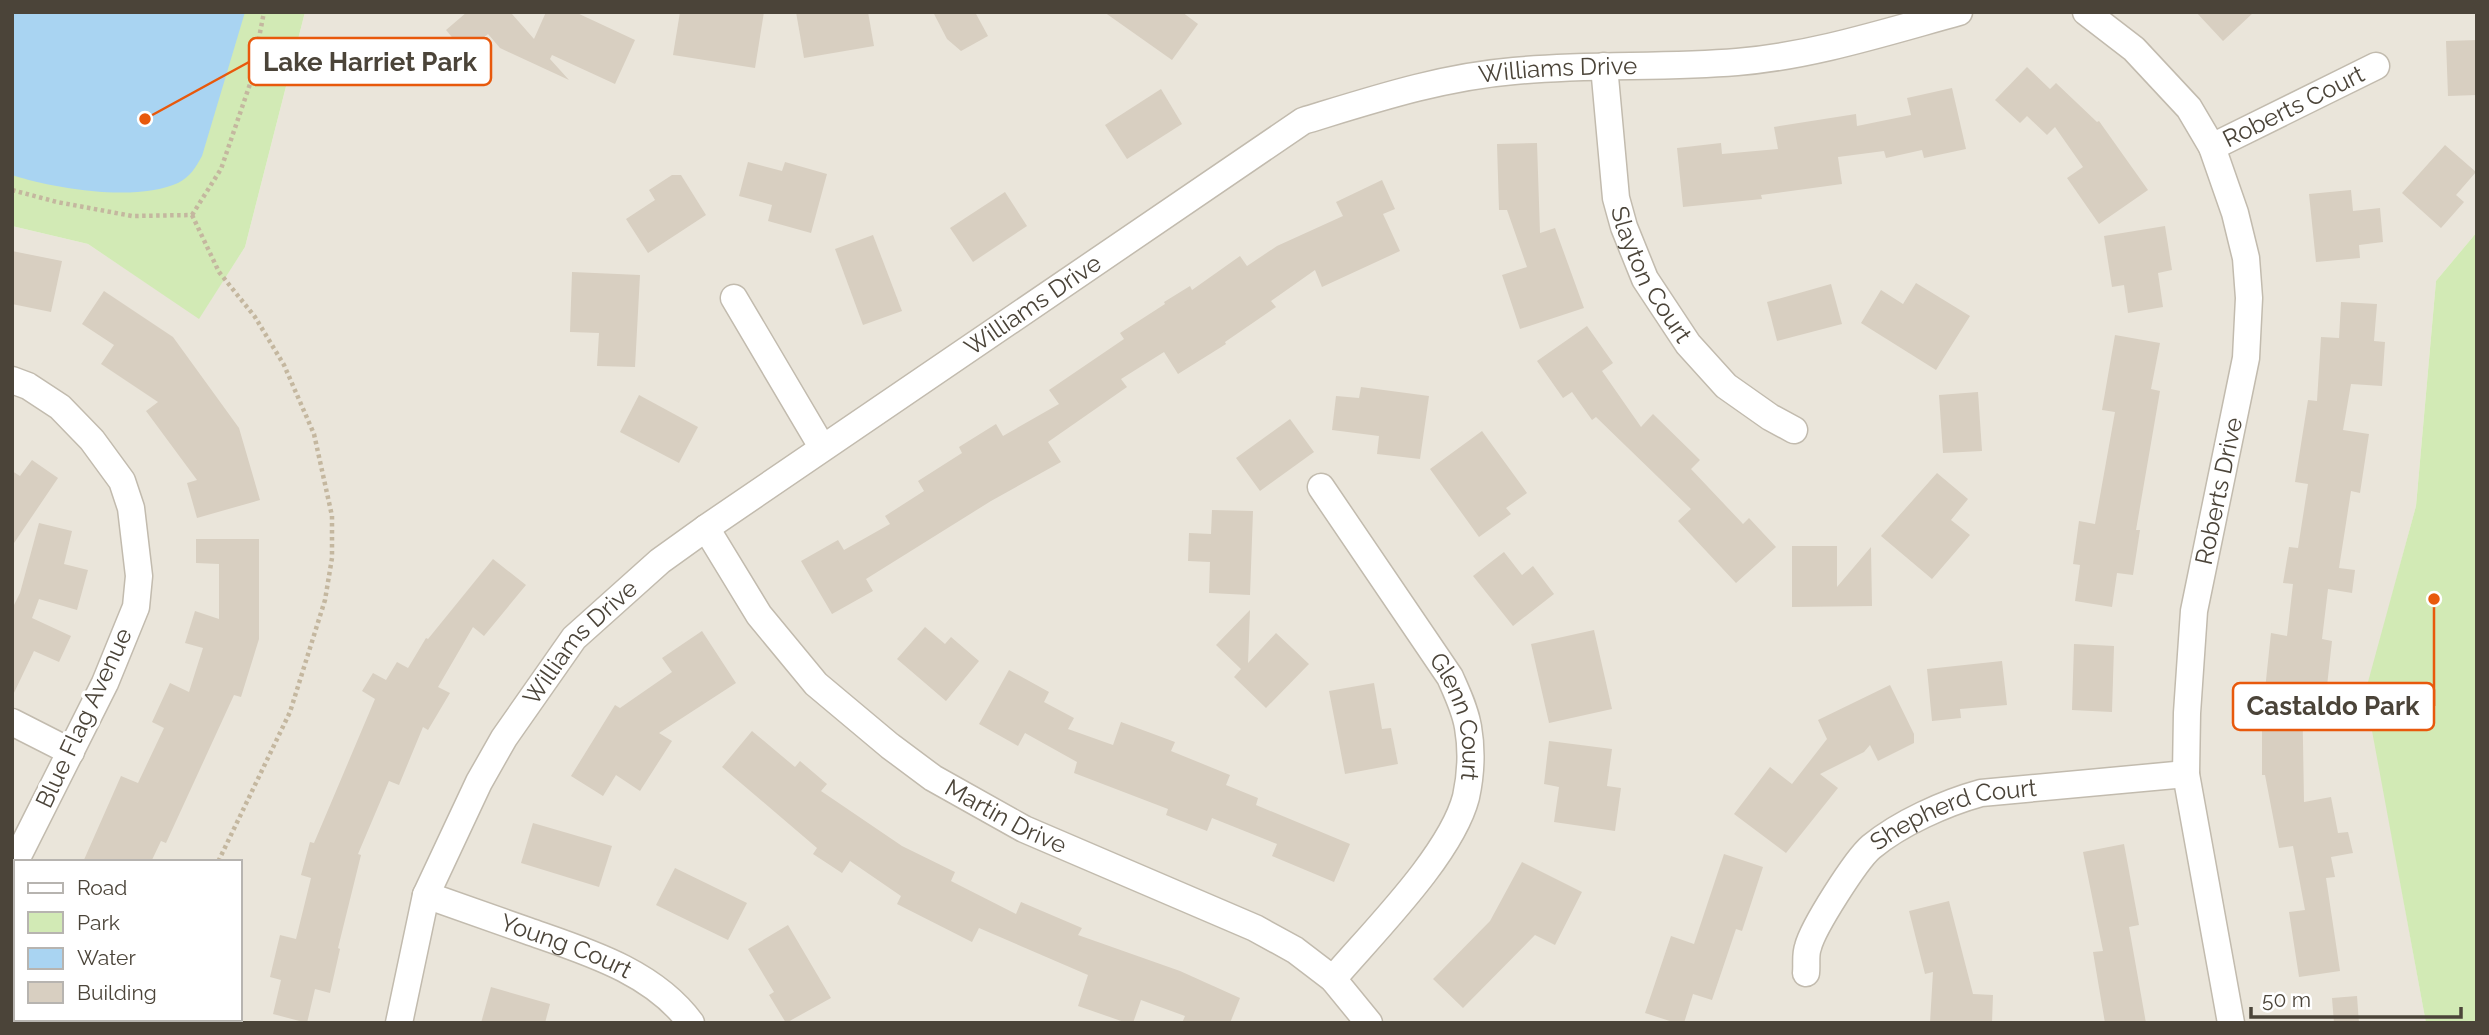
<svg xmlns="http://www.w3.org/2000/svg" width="2489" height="1035" font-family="Raleway,sans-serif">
<rect width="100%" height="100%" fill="#f6f3ec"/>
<path fill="#eae5da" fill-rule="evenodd" d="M305 12H2477V232L2436 281 2416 506 2366 693 2426 1023H12V226L88 244 199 318 245 247ZM16 862H240V1019H16Z"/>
<g fill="#d2eab5">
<path d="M12 12H305L245 247 199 319 88 244 12 226Z"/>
<path d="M2477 232V1023H2426L2365 693 2416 506 2436 281Z"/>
</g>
<path fill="#a9d4f2" d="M12 12H245L202 156C196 167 190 177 178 183 137 202 54 189 12 175Z"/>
<g fill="#d8cfc1">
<path d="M467 12H514L512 14 534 39 546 12H575L635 40 615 84 552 55 550 59 569 80 500 48 488 34 465 53 446 30Z"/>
<path d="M680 12H764L755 68 673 55Z"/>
<path d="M796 12H868L874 46 804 58Z"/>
<path d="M933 12H975L988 36 961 51 947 39Z"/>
<path d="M1104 12H1182L1198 24 1172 60Z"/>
<path d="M2196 12H2254L2223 41Z"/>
<path d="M2477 40V95L2448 96 2446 41Z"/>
<path d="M2027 67 2050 89 2056 83 2097 122 2099 121 2148 190 2099 224 2067 178 2083 167 2055 127 2047 135 2027 116 2020 123 1995 100Z"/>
<path d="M1952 88 1966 149 1924 158 1922 150 1886 158 1884 151 1838 157 1842 184 1761 195 1762 199 1683 207 1677 148 1721 143 1722 154 1778 149 1774 127 1856 114 1857 126 1911 115 1907 98Z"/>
<path d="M1161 89 1182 124 1127 159 1105 125Z"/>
<path d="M1537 143 1540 233 1555 228 1584 308 1520 329 1502 275 1527 267 1507 210H1499L1497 144Z"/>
<path d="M2445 145 2476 172 2456 195 2464 202 2441 228 2402 193Z"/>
<path d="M748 162 782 171 785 162 827 174 811 233 768 221 772 205 739 196Z"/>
<path d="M672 175H681L706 215 648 253 626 219 655 200 649 190Z"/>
<path d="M1382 180 1395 209 1383 214 1400 251 1322 287 1315 270 1271 301 1276 307 1225 342 1226 344 1178 374 1164 352 1121 379 1127 387 1048 442 1061 462 991 501 866 579 873 591 832 614 801 561 838 540 844 550 890 524 885 516 924 491 918 481 962 453 959 447 996 424 1003 436 1059 404 1049 390 1124 339 1120 333 1165 304 1164 302 1190 286 1192 290 1240 256 1247 266 1277 246 1343 216 1336 202Z"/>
<path d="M2351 190 2353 211 2380 208 2383 242 2359 245 2360 258 2316 262 2309 194Z"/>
<path d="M1005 192 1027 226 973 262 950 228Z"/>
<path d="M2165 226 2172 270 2158 273 2163 307 2128 313 2124 285 2112 287 2104 236Z"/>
<path d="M873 235 902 311 863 325 835 249Z"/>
<path d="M12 251 62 261 51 312 12 304Z"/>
<path d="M572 272 640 275 635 367 597 366 599 333 570 332Z"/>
<path d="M1916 283 1970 316 1936 370 1861 323 1881 290 1903 304Z"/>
<path d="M1831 284 1842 324 1777 341 1767 302Z"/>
<path d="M104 291 173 337 239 428 260 500 197 518 187 483 197 480 146 411 158 402 101 364 114 345 82 324Z"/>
<path d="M2341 302 2377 304 2374 341 2385 342 2382 386 2351 384 2343 430 2369 434 2360 493 2351 491 2339 568 2355 570 2352 593 2328 589 2322 639 2332 641 2327 686 2302 683 2304 802 2331 797 2338 833 2348 832 2353 853 2331 857 2335 877 2326 878 2340 971 2299 977 2289 912 2305 910 2293 846 2279 848 2265 775H2262V718L2271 633 2287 636 2293 584 2283 583 2289 547 2298 548 2308 484 2295 482 2308 400 2317 401 2321 337 2339 338Z"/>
<path d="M1587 326 1613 363 1602 371 1641 427 1653 414 1700 460 1691 469 1743 524 1749 518 1776 547 1736 583 1678 521 1691 509 1596 417 1592 420 1572 392 1563 398 1537 361Z"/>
<path d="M2115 335 2160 343 2151 389 2160 391 2136 530H2140L2133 575 2117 573 2112 607 2075 601 2080 565 2073 564 2079 521 2095 524 2115 412 2102 410Z"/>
<path d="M1361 387 1429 396 1420 459 1377 454 1379 436 1332 430 1336 396 1359 398Z"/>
<path d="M1978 392 1982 451 1943 453 1939 395Z"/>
<path d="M639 395 698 427 679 463 620 432Z"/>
<path d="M1290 419 1314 452 1260 491 1236 458Z"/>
<path d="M1482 431 1527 493 1506 508 1511 514 1479 537 1430 469Z"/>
<path d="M32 460 58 478 12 546V471L20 476Z"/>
<path d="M1937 473 1968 499 1951 520 1970 535 1932 579 1881 536Z"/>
<path d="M1212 510 1253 511 1250 595 1209 593 1210 562 1188 561 1189 533 1211 534Z"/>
<path d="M39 523 72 531 64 564 88 570 77 610 39 599 32 618 71 636 59 662 34 651 12 697V609L20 593Z"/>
<path d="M196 539H259V639L241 697 234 695 166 843 161 841 151 862H83L121 776 138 783 164 728 152 722 170 683 189 692 203 648 185 643 195 611 219 619V564L196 563Z"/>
<path d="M1792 546H1837V587L1871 547 1872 606 1792 607Z"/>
<path d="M1504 552 1522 575 1533 566 1554 594 1513 626 1473 576Z"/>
<path d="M493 559 526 585 484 636 473 627 438 687 450 693 428 730 423 727 399 785 389 781 358 854 361 855 338 948 340 949 330 993 315 989 307 1023 273 1014 281 980 270 977 280 935 296 939 311 878 301 875 310 842 314 843 375 699 362 691 373 673 386 680 397 662 408 668 426 638 428 639Z"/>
<path d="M1250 610 1248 663 1276 633 1309 664 1266 708 1234 677 1241 669 1216 645Z"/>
<path d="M925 627 945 644 951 637 979 661 946 701 897 659Z"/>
<path d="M1594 630 1612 709 1549 723 1531 644Z"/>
<path d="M702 631 736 683 659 733 672 741 640 791 616 775 603 796 571 776 615 705 620 708 672 672 662 658Z"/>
<path d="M2074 644 2114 646 2112 712 2072 710Z"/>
<path d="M2002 661 2007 705 1960 709 1961 718 1932 721 1927 669Z"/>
<path d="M1009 670 1049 692 1044 702 1074 718 1068 729 1113 745 1121 722 1175 742 1171 751 1230 775 1226 785 1258 798 1256 805 1350 844 1334 882 1272 856 1277 844 1212 818 1207 831 1166 815 1168 809 1074 773 1077 762 1025 733 1018 746 979 724Z"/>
<path d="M1374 683 1382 729 1391 728 1398 764 1345 774 1329 691Z"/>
<path d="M1890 685 1914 734V743L1878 761 1870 745 1864 752 1820 774 1838 788 1786 853 1734 814 1770 767 1792 784 1827 739 1818 720Z"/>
<path d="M752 731 795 767 800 761 827 784 821 791 902 846 955 872 951 881 1016 914 1021 902 1082 928 1078 935 1180 971 1240 998 1230 1023H1182L1185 1016 1141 1000 1133 1023H1127L1078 1006 1088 975 979 928 972 942 897 904 901 896 850 861 842 873 813 854 817 848 722 767Z"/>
<path d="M1549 741 1612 749 1607 786 1621 788 1615 831 1554 822 1559 787 1544 784Z"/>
<path d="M533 823 612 846 599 887 521 863Z"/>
<path d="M2124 844 2139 925 2129 927 2146 1023H2105L2093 952 2103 951 2083 852Z"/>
<path d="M1724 854 1763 867 1742 931 1736 929 1712 1000 1693 994 1684 1023H1676L1645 1013 1671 936 1694 944Z"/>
<path d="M1522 862 1582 892 1555 945 1535 935 1463 1008 1433 979 1490 921Z"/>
<path d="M675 868 747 903 728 940 656 905Z"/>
<path d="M1949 901 1973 994 1993 995 1992 1023H1930L1933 972 1925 974 1909 911Z"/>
<path d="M788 925 831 998 786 1023 769 995 774 992 748 949Z"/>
<path d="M491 987 550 1004 545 1023H481Z"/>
<path d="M2357 996 2359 1023H2334L2332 998Z"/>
</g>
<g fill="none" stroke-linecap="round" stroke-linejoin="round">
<defs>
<g id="minor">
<path d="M2086 12 2134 49 2189 108 2212 147 2235 213 2246 258 2249 298 2246 358 2194 611 2187 713 2186 774 2231 1023"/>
<path id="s1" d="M1604 66 1616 198 1624 227 1645 279 1688 344 1726 386 1770 417 1794 430"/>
<path id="s2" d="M2212 147 2376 66"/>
<path d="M734 298 822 447"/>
<path d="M12 380 28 386 60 407 92 440 122 481 131 508 139 576 136 607 105 683 12 868"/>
<path id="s3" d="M1321 487 1450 677C1457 693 1465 709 1468 727 1472 750 1471 774 1466 797 1451 855 1373 932 1333 979"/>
<path id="s4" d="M706 528 759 615 816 684 890 746 933 778 1024 829 1255 928 1295 950 1333 979 1369 1023"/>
<path d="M12 722 71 752"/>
<path id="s5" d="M426 895C460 907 494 919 528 931 585 951 653 971 691 1023"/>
<path id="s6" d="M1806 973C1807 965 1805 955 1808 947 1813 927 1856 860 1871 847 1900 823 1945 803 1981 793L2186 774"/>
<path id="s7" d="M399 1023 426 895 479 782 504 738 574 638 660 561 706 528 1303 121C1372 100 1441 77 1514 71 1588 64 1663 68 1737 62 1812 56 1886 32 1959 12"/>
</g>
</defs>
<use href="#minor" stroke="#c2bbae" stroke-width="29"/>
<g stroke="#c4b79f" stroke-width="4.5" stroke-dasharray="3.5 3.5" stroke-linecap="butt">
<path d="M12 190 57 202 132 216 192 215"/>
<path d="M192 215 219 272 255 317 284 365 314 434 332 516V558L325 600 290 712 218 862"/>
<path d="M192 215 221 169 250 84 264 12"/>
<path d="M140 1023 142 1019"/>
</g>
<use href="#minor" stroke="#fff" stroke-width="26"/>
</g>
<g text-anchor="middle" stroke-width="7" stroke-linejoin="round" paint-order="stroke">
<g font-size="24" fill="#4b4439" stroke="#fff">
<text dy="8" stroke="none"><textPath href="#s7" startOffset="1584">Williams Drive</textPath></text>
<text dy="8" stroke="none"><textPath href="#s2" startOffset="91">Roberts Court</textPath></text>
<text dy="8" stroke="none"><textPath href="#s1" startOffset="217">Slayton Court</textPath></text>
<text dy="8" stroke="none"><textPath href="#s7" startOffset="996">Williams Drive</textPath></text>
<text transform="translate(2219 491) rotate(-78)" y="8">Roberts Drive</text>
<text dy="8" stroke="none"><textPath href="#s7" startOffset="429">Williams Drive</textPath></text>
<text transform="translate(84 718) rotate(-65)" y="8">Blue Flag Avenue</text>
<text dy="8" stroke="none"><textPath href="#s3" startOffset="270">Glenn Court</textPath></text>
<text dy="8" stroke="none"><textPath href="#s4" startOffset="424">Martin Drive</textPath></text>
<text dy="8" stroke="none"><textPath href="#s6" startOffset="236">Shepherd Court</textPath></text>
<text dy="8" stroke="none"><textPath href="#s5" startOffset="149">Young Court</textPath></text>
</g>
</g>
<path fill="none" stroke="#e8590c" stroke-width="2.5" d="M145 119L249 62M2434 599L2434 706"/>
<g fill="#e8590c" stroke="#fff" stroke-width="2.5">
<circle cx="145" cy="119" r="7"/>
<circle cx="2434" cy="599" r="7"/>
</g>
<g fill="#fff" stroke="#e8590c" stroke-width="2.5">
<rect x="249" y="38" width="242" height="47" rx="7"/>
<rect x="2233" y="683" width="201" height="47" rx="7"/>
</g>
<g font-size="26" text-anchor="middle" font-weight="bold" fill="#4b4439">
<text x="370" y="71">Lake Harriet Park</text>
<text x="2333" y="715">Castaldo Park</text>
</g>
<rect width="2489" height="1035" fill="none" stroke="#4b4439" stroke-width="28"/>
<rect x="14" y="860" width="228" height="161" fill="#ffffff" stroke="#b7b4b0" stroke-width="2"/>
<rect x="28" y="883" width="35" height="10" fill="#ffffff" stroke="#b7b4b0" stroke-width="2"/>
<text x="77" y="895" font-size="21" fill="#4b4439">Road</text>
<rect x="28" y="912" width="35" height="21" fill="#d2eab5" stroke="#b7b4b0" stroke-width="2"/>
<text x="77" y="930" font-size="21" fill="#4b4439">Park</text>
<rect x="28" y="948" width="35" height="21" fill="#a9d4f2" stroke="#b7b4b0" stroke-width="2"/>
<text x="77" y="965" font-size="21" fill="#4b4439">Water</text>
<rect x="28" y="982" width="35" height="21" fill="#d8cfc1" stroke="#b7b4b0" stroke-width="2"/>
<text x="77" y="1000" font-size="21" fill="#4b4439">Building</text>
<path d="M2251 1007v10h210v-10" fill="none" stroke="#4b4439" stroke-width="3.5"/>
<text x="2262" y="1007" font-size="21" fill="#4b4439" stroke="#ffffff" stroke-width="5" paint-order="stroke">50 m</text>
</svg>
